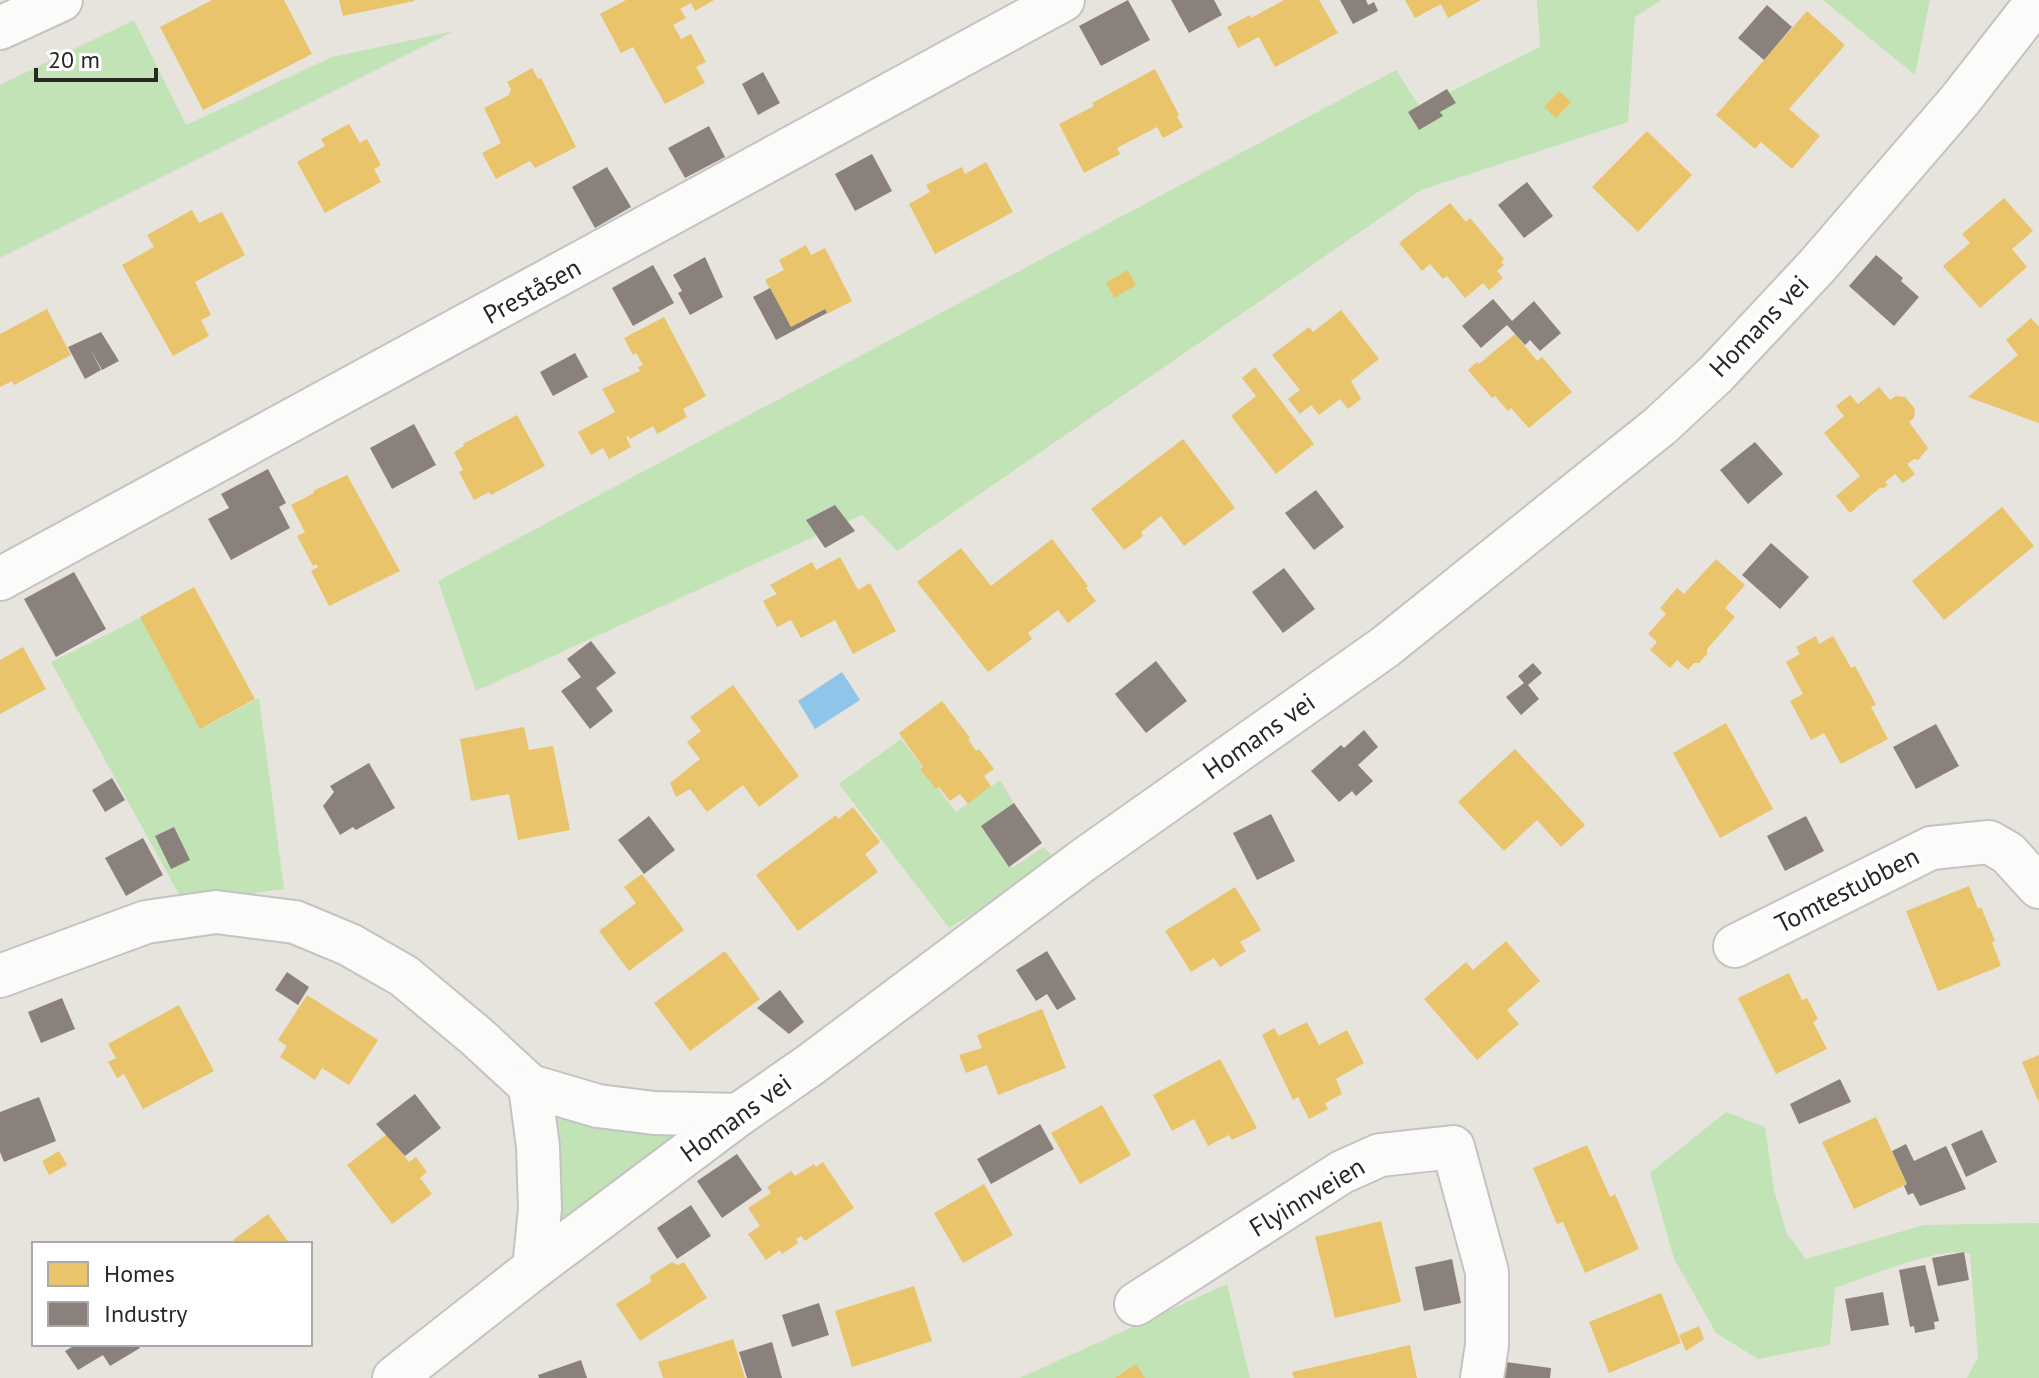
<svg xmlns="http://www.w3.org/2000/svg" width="2039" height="1378" font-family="'PT Sans',sans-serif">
<rect width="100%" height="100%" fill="#e7e4dd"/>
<g fill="#c2e3b5">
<path d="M1537 0H1662L1635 17 1628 122 1421 190 897 551 862 515 476 691 438 581 1396 70 1420 107 1540 47Z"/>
<path d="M1823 0H1930L1915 75Z"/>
<path d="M134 20 186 125 332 57 454 31 0 258V85Z"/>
<path d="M144 616 205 727 259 698 284 889 184 903 51 662Z"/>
<path d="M901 739 956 812 1000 780 1016 807 985 829 1012 868 1044 847 1058 863 949 928 839 784Z"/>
<path d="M1726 1112 1765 1127 1774 1190 1787 1234 1806 1259 1924 1225 2039 1223V1378H1967L1978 1357 1970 1254C1945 1244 1864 1278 1835 1288L1830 1345 1758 1359 1716 1333 1674 1259 1650 1173Z"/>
<path d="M554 1116 699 1135 553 1239Z"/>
<path d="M1227 1284 1250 1378H1020Z"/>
</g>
<path fill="#90c5ea" d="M842 672 860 700 815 729 798 701Z"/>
<g fill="#e9c46a">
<path d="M212 0H284L312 54 203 110 160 27Z"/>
<path d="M339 0H414V1L343 16Z"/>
<path d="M626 0H714L695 11 691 3 680 9 686 18 673 25 681 39 691 34 706 62 696 67 705 83 665 104 633 47 621 53 600 14Z"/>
<path d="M1284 0H1319L1338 33 1275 67 1259 37 1238 48 1227 27 1250 15 1251 18Z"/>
<path d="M1405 0H1481L1448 18 1441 4 1415 18Z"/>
<path d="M1807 11 1845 45 1789 109 1820 136 1792 169 1761 142 1755 149 1716 115Z"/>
<path d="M532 68 538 79 541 78 576 147 535 168 530 161 496 179 482 153 501 143 484 108 509 95 511 89 507 82Z"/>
<path d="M1155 69 1179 115 1177 116 1183 127 1163 138 1157 127 1117 148 1120 154 1084 173 1059 124 1094 106 1092 103Z"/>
<path d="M1559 91 1571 102 1556 118 1544 107Z"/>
<path d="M349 124 360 143 367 139 381 165 374 169 381 182 325 213 297 162 325 146 321 139Z"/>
<path d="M1647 131 1692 175 1638 232 1592 187Z"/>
<path d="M986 162 1013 212 935 254 909 204 930 192 926 185 962 167 965 174Z"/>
<path d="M2004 198 2033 231 2012 249 2027 267 1980 308 1943 266 1970 243 1962 234Z"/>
<path d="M1450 203 1466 222 1470 218 1504 259 1501 262 1504 265 1497 271 1503 278 1489 290 1483 283 1465 298 1447 276 1443 279 1430 264 1422 271 1399 243Z"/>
<path d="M192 210 199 223 222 212 245 255 195 282 211 315 201 320 209 336 173 356 122 265 154 247 147 235Z"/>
<path d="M806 245 811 255 825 248 852 301 827 314 825 309 791 327 765 280 784 270 779 260Z"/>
<path d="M1128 270 1136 285 1114 298 1106 283Z"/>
<path d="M47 309 71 355 14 385 12 381 0 387V334Z"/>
<path d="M1341 310 1379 359 1351 381 1361 399 1348 409 1340 399 1319 415 1311 405 1300 414 1288 399 1300 390 1272 355 1309 327 1313 332Z"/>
<path d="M664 317 706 396 683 409 687 417 657 434 653 426 630 439 628 436 626 437 631 447 609 459 603 448 591 455 578 432 615 412 602 389 640 371 638 367 643 365 636 353 633 355 624 338Z"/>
<path d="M2031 318 2039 327V423L1968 397 2018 355 2006 340Z"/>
<path d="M1515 334 1537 361 1542 357 1572 392 1529 428 1511 408 1508 411 1495 396 1492 398 1468 370 1477 362 1479 364Z"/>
<path d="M1255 367 1314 444 1276 474 1231 416 1256 396 1242 378Z"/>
<path d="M1879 387 1890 400 1896 396 1905 397 1915 409 1914 418 1909 422 1928 448 1918 460 1914 459 1907 464 1915 474 1903 483 1895 474 1885 482 1888 485 1882 489 1881 487 1850 513 1836 496 1860 476 1824 433 1844 416 1836 406 1850 395 1858 404Z"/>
<path d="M517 415 545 466 491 495 489 492 474 500 459 472 463 470 454 452 464 446 463 444Z"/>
<path d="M1183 439 1235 508 1184 546 1161 516 1141 532 1143 536 1124 550 1091 509Z"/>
<path d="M347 475 400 571 329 606 311 571 318 567 316 564 313 566 297 536 305 532 291 505 314 493 313 491Z"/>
<path d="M2002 507 2034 546 1944 620 1912 581Z"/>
<path d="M1052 539 1088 586 1086 588 1096 601 1068 623 1058 610 1028 633 1032 639 988 672 917 582 961 548 991 586Z"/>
<path d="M840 557 858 590 870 583 896 631 853 654 835 620 801 638 791 620 777 627 763 601 777 594 770 585 812 562 816 570Z"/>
<path d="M1716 559 1745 585 1725 608 1735 617 1707 649V654L1699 663H1694L1688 670 1677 660 1670 668 1650 650 1657 642 1648 634 1666 614 1660 608 1677 588 1684 594Z"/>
<path d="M194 587 255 699 200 729 140 617Z"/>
<path d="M1816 636 1819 644 1833 636 1851 668 1855 666 1876 705 1871 707 1888 739 1841 764 1824 733 1811 740 1790 701 1803 694 1786 662 1800 654 1796 647Z"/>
<path d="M23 647 46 689 0 714V660Z"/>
<path d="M733 685 799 776 759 807 743 785 707 812 690 789 676 797 670 783 700 759 687 742 701 731 690 717Z"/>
<path d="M942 701 970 738 968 739 976 751 979 749 994 769 984 776 991 786 968 804 960 794 950 801 939 787 936 789 920 769 923 767 899 733Z"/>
<path d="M1726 723 1773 809 1720 838 1673 753Z"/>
<path d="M524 727 529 750 553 746 570 830 518 840 509 794 471 801 460 739Z"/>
<path d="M1515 749 1585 825 1561 847 1537 820 1504 851 1458 802Z"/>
<path d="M853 807 880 842 865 854 878 872 798 931 756 875 836 815 838 819Z"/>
<path d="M642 874 684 930 629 971 599 931 636 903 624 887Z"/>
<path d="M1969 886 1978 909 1981 907 1995 941 1992 942 2001 966 1938 991 1906 911Z"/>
<path d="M1235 887 1261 930 1240 942 1246 951 1220 967 1214 958 1191 972 1165 931Z"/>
<path d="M1506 941 1540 981 1507 1010 1519 1024 1477 1060 1424 999 1466 962 1473 970Z"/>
<path d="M725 951 760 999 690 1051 654 1003Z"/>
<path d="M1789 973 1802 1000 1807 998 1818 1019 1813 1022 1827 1049 1776 1074 1738 998Z"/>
<path d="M307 995 378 1040 349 1085 322 1068 315 1080 280 1057 287 1046 278 1040Z"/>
<path d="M179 1005 214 1071 143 1109 124 1074 117 1078 108 1062 116 1058 108 1044Z"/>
<path d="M1042 1009 1066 1068 998 1095 987 1065 966 1073 959 1055 982 1048 977 1035Z"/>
<path d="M1307 1022 1319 1045 1347 1030 1364 1063 1336 1079 1342 1094 1325 1103 1328 1109 1309 1119 1298 1097 1293 1100 1262 1035 1274 1028 1279 1036Z"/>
<path d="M2039 1055V1103L2022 1062Z"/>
<path d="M1220 1059 1257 1128 1232 1140 1229 1135 1208 1146 1194 1119 1172 1131 1153 1095Z"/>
<path d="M1102 1105 1131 1155 1080 1184 1051 1133Z"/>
<path d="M1876 1117 1907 1184 1854 1209 1822 1142Z"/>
<path d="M387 1134 409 1162 416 1157 427 1172 420 1178 432 1194 392 1224 347 1165Z"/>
<path d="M1587 1145 1610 1197 1615 1194 1639 1249 1585 1273 1563 1222 1557 1224 1533 1168Z"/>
<path d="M59 1151 67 1165 49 1175 42 1161Z"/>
<path d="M823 1162 854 1208 805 1241 801 1236 796 1239 798 1243 782 1254 780 1250 766 1260 748 1234 760 1226 748 1208 771 1193 767 1187 791 1171 795 1176 814 1164 816 1167Z"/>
<path d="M984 1184 1013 1235 963 1263 934 1213Z"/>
<path d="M268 1214 290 1244H236L233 1240Z"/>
<path d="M1381 1221 1401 1302 1335 1318 1315 1237Z"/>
<path d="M672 1262 678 1265 684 1262 707 1298 640 1341 616 1304 651 1282 650 1276Z"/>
<path d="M914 1286 932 1341 852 1367 835 1311Z"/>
<path d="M1661 1293 1681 1343 1609 1373 1589 1322Z"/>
<path d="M1699 1326 1704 1339 1686 1351 1679 1335Z"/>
<path d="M733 1339 745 1378H663L658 1362Z"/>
<path d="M1410 1345 1417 1378H1294L1292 1372Z"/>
<path d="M1136 1364 1145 1378H1115Z"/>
</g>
<g fill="#8a817c">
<path d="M1128 0 1150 40 1101 66 1079 26Z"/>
<path d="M1171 0H1214L1222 15 1189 33Z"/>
<path d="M1340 0H1366L1368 5 1374 2 1378 11 1353 24Z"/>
<path d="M1767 5 1792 27 1764 60 1738 38Z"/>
<path d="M763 72 780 103 758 115 742 84Z"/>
<path d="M1447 89 1456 103 1440 112 1443 116 1419 130 1408 112Z"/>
<path d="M709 126 725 157 685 178 668 148Z"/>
<path d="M872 154 892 191 855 211 835 174Z"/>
<path d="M607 167 631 207 595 228 572 187Z"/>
<path d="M1527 182 1553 216 1524 238 1498 205Z"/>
<path d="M1876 255 1903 278 1901 281 1919 297 1894 326 1849 286Z"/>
<path d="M705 257 723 297 690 315 678 293 682 291 673 275Z"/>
<path d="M653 265 674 303 633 326 612 288Z"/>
<path d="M770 288 791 327 825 309 827 313 776 340 753 297Z"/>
<path d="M1493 299 1512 321 1534 301 1561 333 1540 351 1530 340 1525 345 1507 325 1481 348 1462 326Z"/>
<path d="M101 332 119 361 102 370 90 348 101 370 85 379 68 347Z"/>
<path d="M575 353 588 377 553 396 540 372Z"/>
<path d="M414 424 436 465 392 489 370 448Z"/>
<path d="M1755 442 1783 474 1748 504 1720 470Z"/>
<path d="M268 469 286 503 279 507 290 528 231 560 208 519 229 508 221 494Z"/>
<path d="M1316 490 1344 527 1314 550 1285 513Z"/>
<path d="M835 505 855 531 825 548 806 520Z"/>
<path d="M1771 543 1809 577 1780 609 1742 575Z"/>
<path d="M1284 568 1315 609 1283 633 1252 592Z"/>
<path d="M74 572 106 629 56 657 24 599Z"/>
<path d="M591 641 616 673 596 688 613 711 590 729 561 691 581 677 567 659Z"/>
<path d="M1156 661 1187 701 1146 733 1115 694Z"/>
<path d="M1533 663 1542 673 1528 685 1539 699 1521 715 1506 697 1524 683 1518 676Z"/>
<path d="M1936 724 1959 766 1916 789 1893 747Z"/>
<path d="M1364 730 1378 747 1358 765 1373 781 1356 796 1352 791 1339 802 1311 771 1341 745 1344 748Z"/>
<path d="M369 763 395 808 356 830 353 827 340 835 323 806 334 792 330 786Z"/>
<path d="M112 778 125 800 105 812 92 790Z"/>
<path d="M1014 803 1042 843 1009 867 981 826Z"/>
<path d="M1271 814 1295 861 1257 880 1233 833Z"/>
<path d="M649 816 675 850 644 874 618 840Z"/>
<path d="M1806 816 1824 851 1785 871 1767 836Z"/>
<path d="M174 827 190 860 171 869 155 836Z"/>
<path d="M143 838 163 875 126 896 105 858Z"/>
<path d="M1047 951 1076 999 1057 1010 1047 994 1036 1001 1016 970Z"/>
<path d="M287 972 309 987 298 1005 275 990Z"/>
<path d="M780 990 804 1022 789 1034 757 1008Z"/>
<path d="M62 998 75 1029 41 1043 28 1012Z"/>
<path d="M1840 1079 1851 1102 1799 1124 1790 1104Z"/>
<path d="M415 1094 441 1128 405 1156 376 1124Z"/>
<path d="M39 1097 56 1141 4 1162 0 1152V1112Z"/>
<path d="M1040 1124 1054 1149 991 1184 977 1159Z"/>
<path d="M1982 1130 1997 1162 1966 1177 1951 1144Z"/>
<path d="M1906 1144 1914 1161 1946 1146 1966 1189 1920 1206 1913 1193 1908 1195 1904 1186 1907 1184 1892 1151Z"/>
<path d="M737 1154 762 1190 722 1218 697 1181Z"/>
<path d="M691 1205 711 1236 677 1259 657 1228Z"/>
<path d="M1964 1252 1969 1280 1938 1286 1932 1258Z"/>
<path d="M1452 1259 1461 1303 1424 1311 1415 1267Z"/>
<path d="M1925 1265 1939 1321 1934 1322 1935 1329 1915 1333 1914 1326 1910 1327 1899 1270Z"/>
<path d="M1883 1292 1889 1325 1851 1331 1845 1299Z"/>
<path d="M819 1303 829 1335 792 1347 782 1315Z"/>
<path d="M772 1342 782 1378H747L739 1352Z"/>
<path d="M77 1344H138L140 1348 110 1366 103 1355 78 1370 65 1351Z"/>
<path d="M581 1360 587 1378H539L538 1375Z"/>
<path d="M1506 1362 1551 1368 1550 1378H1504Z"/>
</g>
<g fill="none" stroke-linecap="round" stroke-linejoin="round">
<defs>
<g id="minor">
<path d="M0 28 61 0"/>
<path d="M0 579 1063 0"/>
<path d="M1735 946 1931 848 1989 842 2008 853 2039 887"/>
<path d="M0 976 146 922 216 912 295 922 350 945 404 976 476 1036 530 1086 598 1106 654 1113 738 1115"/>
<path d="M530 1086 538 1147 540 1209 534 1268"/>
<path d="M1136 1304 1342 1172 1380 1155 1453 1147 1487 1272V1345L1482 1378"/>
<path d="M394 1378 534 1268 738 1115 810 1065 1082 861 1385 647 1660 426 1716 374 1817 266 1960 100 2038 0"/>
</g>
</defs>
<use href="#minor" stroke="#c4c3c3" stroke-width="46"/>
<use href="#minor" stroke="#fbfbfa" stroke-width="42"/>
</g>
<g text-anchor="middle" stroke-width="8" stroke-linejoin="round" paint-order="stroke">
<g font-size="26" fill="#282828" stroke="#fff">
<text transform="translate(532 291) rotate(-29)" y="9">Preståsen</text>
<text transform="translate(1759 326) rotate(-46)" y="9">Homans vei</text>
<text transform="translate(1259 736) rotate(-35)" y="9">Homans vei</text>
<text transform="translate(1847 890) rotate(-27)" y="9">Tomtestubben</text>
<text transform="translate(736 1118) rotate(-36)" y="9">Homans vei</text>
<text transform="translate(1307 1197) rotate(-31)" y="9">Flyinnveien</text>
</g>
</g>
<rect x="32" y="1242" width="280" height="104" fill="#ffffff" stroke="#a9a9a9" stroke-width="2"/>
<rect x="48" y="1262" width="40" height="24" fill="#e9c46a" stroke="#a9a9a9" stroke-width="2"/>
<text x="104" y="1282" font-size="24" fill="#282828">Homes</text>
<rect x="48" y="1302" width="40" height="24" fill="#8a817c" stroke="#a9a9a9" stroke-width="2"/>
<text x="104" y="1322" font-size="24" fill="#282828">Industry</text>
<path d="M36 68v12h120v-12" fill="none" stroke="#282828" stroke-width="4"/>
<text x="48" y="68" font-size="24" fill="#282828" stroke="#ffffff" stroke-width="6" paint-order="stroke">20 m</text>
</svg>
